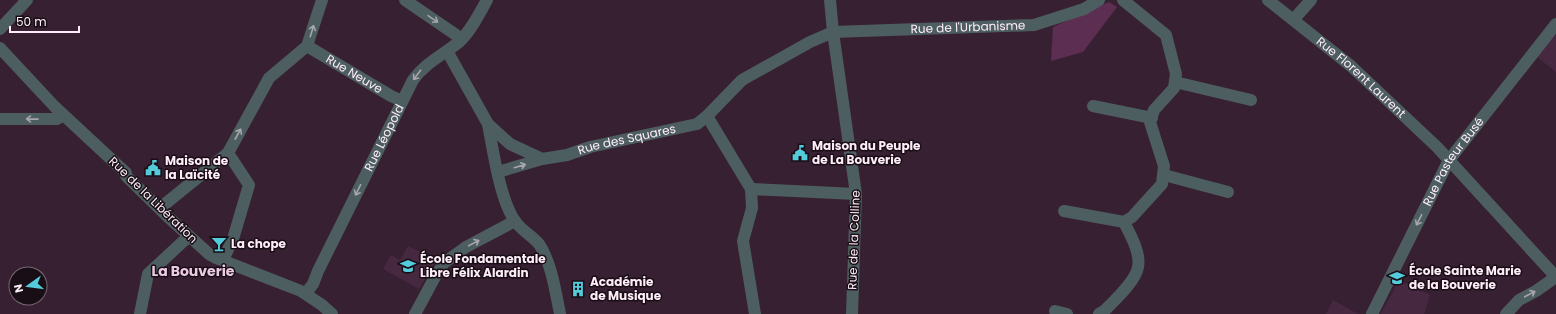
<svg xmlns="http://www.w3.org/2000/svg" width="1556" height="314" font-family="Poppins,sans-serif">
<rect width="100%" height="100%" fill="#382033"/>
<g fill="#462940">
<path d="M1553 34 1556 36V72L1537 57Z"/>
<path d="M408 246 424 254 434 264 419 289 383 269 391 255 400 260Z"/>
<path d="M1399 280 1430 295 1424 314H1381Z"/>
<path d="M1333 300 1358 314H1326Z"/>
</g>
<path fill="#5c2e52" d="M1109 2 1117 7 1083 52 1051 61 1053 27Z"/>
<g fill="none" stroke-linecap="round" stroke-linejoin="round">
<g stroke="#4d5e60" stroke-width="12">
<path d="M405 0 462 39"/>
<path d="M830 0 833 32 856 194 852 314"/>
<path id="s1" d="M1268 0 1351 66 1437 147 1556 277"/>
<path d="M1294 19 1311 0"/>
<path d="M0 29 27 0"/>
<path id="s2" d="M307 46 391 96 402 101"/>
<path d="M0 48 55 107 126 173V176L167 216 209 254 216 258 301 291 322 305 332 314"/>
<path id="s3" d="M447 51 488 124 510 144 542 159 567 155 590 147 697 124 707 116 742 80 810 42 833 32 1034 25 1084 9 1099 0"/>
<path d="M1175 82 1251 100"/>
<path d="M1093 106 1152 118"/>
<path d="M707 116 751 189"/>
<path d="M0 119H57L63 115"/>
<path d="M488 124C493 150 500 200 515 221 521 230 532 236 539 244 551 261 556 294 560 314"/>
<path d="M498 172 542 159"/>
<path d="M1164 175 1228 192"/>
<path d="M751 189 752 208 743 241 755 314"/>
<path d="M751 189 856 194"/>
<path d="M160 208 228 153 269 78 307 46 322 0"/>
<path d="M1064 211 1124 222"/>
<path d="M223 260 233 239 249 185 228 153"/>
<path id="s4" d="M306 293 313 284 318 271 413 80C425 63 443 55 459 42 471 31 479 14 487 0"/>
<path d="M1055 311 1067 314"/>
<path d="M140 314 148 274 189 236"/>
<path d="M415 314 436 275 444 263 466 247 515 221"/>
<path d="M1099 314 1104 311C1114 301 1136 281 1138 267 1141 253 1130 234 1124 222L1132 217 1162 184 1164 166 1150 122 1154 110 1174 88 1176 74 1166 35 1123 0"/>
<path id="s5" d="M1372 314 1449 160 1556 24"/>
<path d="M1506 314 1519 300 1536 291 1556 277"/>
</g>
</g>
<defs><path id="oneway-shaft" d="M-6 0H5M1.5-3L5.5 0L1.5 3" fill="none" stroke-width="1.6" stroke-linecap="round" stroke-linejoin="round"/></defs>
<g stroke="#a6a6ac">
<use href="#oneway-shaft" transform="translate(433 19) rotate(34)"/>
<use href="#oneway-shaft" transform="translate(312 31) rotate(-73)"/>
<use href="#oneway-shaft" transform="translate(417 75) rotate(127)"/>
<use href="#oneway-shaft" transform="translate(32 119) rotate(-179)"/>
<use href="#oneway-shaft" transform="translate(238 134) rotate(-61)"/>
<use href="#oneway-shaft" transform="translate(520 166) rotate(-16)"/>
<use href="#oneway-shaft" transform="translate(358 190) rotate(116)"/>
<use href="#oneway-shaft" transform="translate(1419 220) rotate(117)"/>
<use href="#oneway-shaft" transform="translate(474 243) rotate(-28)"/>
<use href="#oneway-shaft" transform="translate(1530 294) rotate(-28)"/>
</g>
<defs>
<symbol id="civic-bare" viewBox="-9 -9 18 18"><path d="M-.6-6.5H3V-4.5H.6V-3L4-1V1h2V6H-6V1h2V-1L-.6-3ZM-1.2 2.5V6h2.4V2.5Z" fill="#53cbda" stroke="#190e16" stroke-width="2.5" paint-order="stroke"/></symbol>
<symbol id="bar-bare" viewBox="-9 -9 18 18"><path d="M-6-5H6L.8 .8V4.5H3.5V6h-7V4.5H-.8V.8Z" fill="#53cbda" stroke="#190e16" stroke-width="2.5" paint-order="stroke"/></symbol>
<symbol id="school-bare" viewBox="-9 -9 18 18"><path d="M0-5L7-2L0 1L-7-2ZM-4 1L0 2.5L4 1V4Q0 6-4 4Z" fill="#53cbda" stroke="#190e16" stroke-width="2.5" paint-order="stroke"/></symbol>
<symbol id="building-bare" viewBox="-9 -9 18 18"><path d="M-4-6H4V6H1V3H-1V6H-4ZM-2.5-4.3h1.7v1.8h-1.7ZM.8-4.3h1.7v1.8H.8ZM-2.5-1h1.7V.8h-1.7ZM.8-1h1.7V.8H.8Z" fill="#53cbda" stroke="#190e16" stroke-width="2.5" paint-order="stroke"/></symbol>
</defs>
<g fill-rule="evenodd">
<use href="#civic-bare" x="789" y="142" width="22" height="22"/>
<use href="#civic-bare" x="142" y="157" width="22" height="22"/>
<use href="#bar-bare" x="208" y="233" width="22" height="22"/>
<use href="#school-bare" x="397" y="255" width="22" height="22"/>
<use href="#school-bare" x="1386" y="267" width="22" height="22"/>
<use href="#building-bare" x="567" y="278" width="22" height="22"/>
</g>
<g text-anchor="middle" stroke-width="3" stroke-linejoin="round" paint-order="stroke">
<g font-size="12" fill="#feedf9" stroke="#190e16">
<text dy="4" stroke="none"><textPath href="#s3" startOffset="609">Rue de l'Urbanisme</textPath></text>
<text dy="4" stroke="none"><textPath href="#s2" startOffset="55">Rue Neuve</textPath></text>
<text dy="4" stroke="none"><textPath href="#s1" startOffset="121">Rue Florent Laurent</textPath></text>
<text dy="4" stroke="none"><textPath href="#s4" startOffset="174">Rue Léopold</textPath></text>
<text dy="4" stroke="none"><textPath href="#s3" startOffset="236">Rue des Squares</textPath></text>
<text dy="4" stroke="none"><textPath href="#s5" startOffset="173">Rue Pasteur Busé</textPath></text>
<text transform="translate(153 200) rotate(44)" y="4">Rue de la Libération</text>
<text transform="translate(854 240) rotate(-88)" y="4">Rue de la Colline</text>
</g>
<g font-size="12" font-weight="bold" fill="#feedf9" stroke="#190e16" text-anchor="start">
<text x="812" y="150">Maison du Peuple<tspan x="812" dy="14">de La Bouverie</tspan></text>
<text x="165" y="165">Maison de<tspan x="165" dy="14">la Laïcité</tspan></text>
<text x="231" y="248">La chope</text>
<text x="420" y="263">École Fondamentale<tspan x="420" dy="14">Libre Félix Alardin</tspan></text>
<text x="1409" y="275">École Sainte Marie<tspan x="1409" dy="14">de la Bouverie</tspan></text>
<text x="590" y="286">Académie<tspan x="590" dy="14">de Musique</tspan></text>
</g>
<g font-size="14" font-weight="bold" fill="#ebcbe3" stroke="#190e16">
<text x="193" y="276">La Bouverie</text>
</g>
</g>
<g transform="translate(28 286) rotate(256)"><circle r="19" fill="#190e16" stroke="#756771"/>
<path d="M0-3L7 15L0 10L-7 15Z" fill="#53cbda"/>
<text y="-6" font-size="11" font-weight="bold" text-anchor="middle" fill="#feedf9">N</text>
</g>
<path d="M10 26v6h69v-6" fill="none" stroke="#feedf9" stroke-width="2"/>
<text x="16" y="26" font-size="12" fill="#feedf9" stroke="#190e16" stroke-width="3" paint-order="stroke">50 m</text>
</svg>
